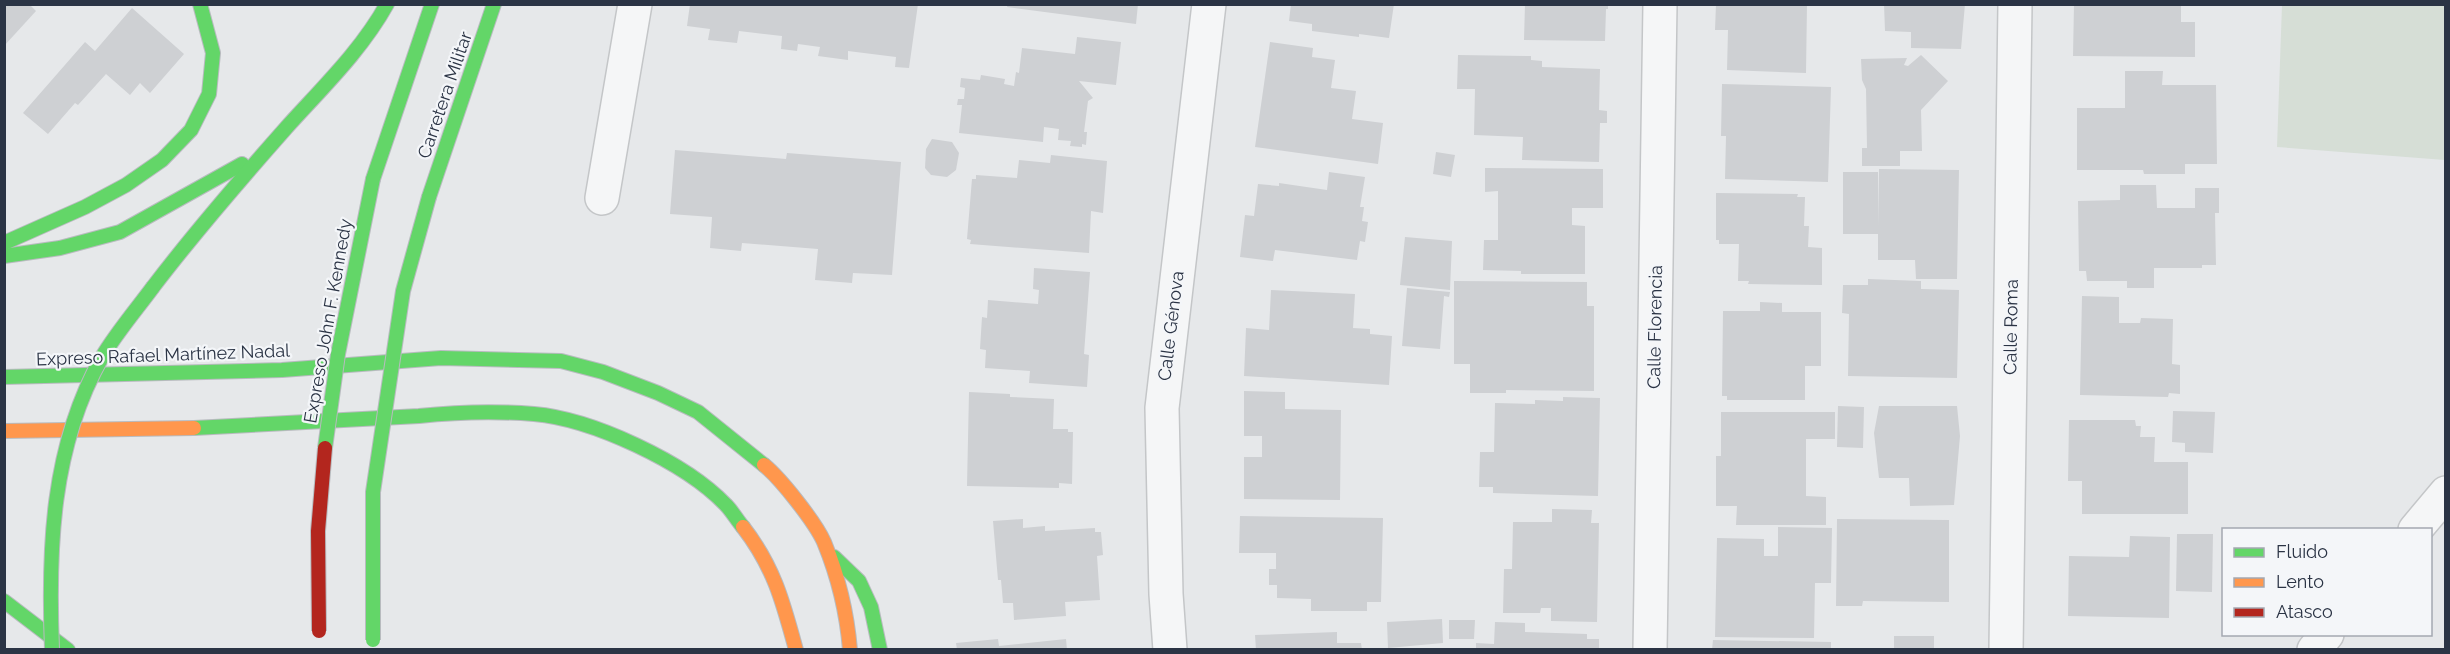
<svg xmlns="http://www.w3.org/2000/svg" width="2450" height="654" font-family="Raleway,sans-serif">
<rect width="100%" height="100%" fill="#e6e8ea"/>
<path fill="#d6ded6" d="M2282 5H2445V160L2277 147Z"/>
<g fill="#ced0d3">
<path d="M4 4H29L36 11 4 46Z"/>
<path d="M690 4H918L909 68 895 67 896 57 848 51V60L818 56 820 47 798 44 797 51 781 49 782 36 739 31 737 43 708 40 710 29 687 26Z"/>
<path d="M1008 4H1138L1136 24 1007 7Z"/>
<path d="M1291 4H1394L1389 38 1359 34V37L1312 31V24L1289 21Z"/>
<path d="M1525 4H1608V9H1606L1605 41 1524 40Z"/>
<path d="M1716 4H1807L1806 73 1727 70 1728 30H1715Z"/>
<path d="M1884 4H1965L1961 49 1911 48V32L1885 31Z"/>
<path d="M2074 4H2181V22H2195V57L2073 56Z"/>
<path d="M132 8 184 54 150 93 140 83 130 95 106 74 78 105 75 103 48 134 23 113 85 42 95 51Z"/>
<path d="M1077 37 1121 42 1116 85 1079 81 1093 98 1088 101 1084 132H1087L1086 145 1082 144V147L1070 146 1071 141 1058 140 1059 129 1044 127 1043 142 959 133 962 105H957L958 99H964L965 88 960 87 961 78 980 80 981 75 1005 79 1004 84 1014 86 1016 72 1019 73 1022 48 1075 54Z"/>
<path d="M1270 42 1313 48 1312 57 1335 60 1331 88 1356 91 1352 119 1383 123 1378 164 1255 147Z"/>
<path d="M1458 55 1531 56V60L1542 61V67L1600 69 1599 110 1607 111V123H1600L1599 162 1522 160 1523 137 1474 135 1475 89H1457Z"/>
<path d="M1921 55 1948 81 1921 110 1922 151H1900V166H1862V148H1867L1866 89 1862 80 1861 59 1907 58 1904 65 1908 66Z"/>
<path d="M2125 71H2163L2162 85H2216L2217 164H2185V174H2144L2143 170H2077V108H2125Z"/>
<path d="M1722 84 1831 87 1828 182 1725 179 1726 136H1721Z"/>
<path d="M932 139 952 142 959 153 956 170 947 177 931 175 925 168 926 149Z"/>
<path d="M675 150 786 159 787 153 901 162 892 275 853 273 852 283 815 280 818 249 742 243 741 251 710 248 712 217 670 214Z"/>
<path d="M1436 152 1455 155 1451 177 1433 174Z"/>
<path d="M1051 155 1107 161 1103 213 1091 211 1089 253 970 244 971 240 967 239 972 179H976V175L1017 178 1019 160 1050 163Z"/>
<path d="M1485 168 1603 169V208H1572V225L1585 226V274H1521V271L1483 270 1484 240H1498V191L1485 192Z"/>
<path d="M1879 169 1959 170 1957 279H1916L1915 260H1878V234H1843V172H1878V226Z"/>
<path d="M1329 172 1365 177 1360 207H1364L1362 221 1368 222 1365 242 1360 241 1357 260 1275 250 1273 261 1240 257 1245 215 1254 216 1258 184 1279 186V183L1327 190Z"/>
<path d="M2120 185H2156L2157 208H2195V188H2219V213H2215L2216 265H2202V268H2154V288H2127V281H2087L2086 271H2079L2078 201 2120 200Z"/>
<path d="M1716 193 1798 194 1797 197H1805L1804 226H1809L1808 247 1822 248V285L1748 284 1749 281H1738L1739 244H1719V240H1716Z"/>
<path d="M1405 237 1452 241 1450 290 1400 285Z"/>
<path d="M1034 268 1090 272 1084 354 1089 355 1087 387 1029 383 1030 371 985 368 986 350 980 349 982 317 987 318 988 300 1038 304 1039 290 1033 289Z"/>
<path d="M1868 279 1921 281V289L1959 290 1957 378 1848 376 1849 314 1842 313 1843 285H1868Z"/>
<path d="M1454 281 1587 282V306H1594V391L1506 390V393H1470V364H1454Z"/>
<path d="M1407 288 1450 292 1449 297 1444 296 1440 349 1402 346Z"/>
<path d="M1271 290 1355 294 1353 328 1370 329V334L1392 336 1389 385 1244 376 1246 328 1269 330Z"/>
<path d="M2082 296 2119 297V323H2140L2141 318 2173 319 2172 364 2180 365V394L2169 393 2168 397 2080 395Z"/>
<path d="M1760 302 1782 303V312H1821V366H1805V400H1727V396H1722L1723 311H1760Z"/>
<path d="M1244 391 1285 392V409L1341 410 1340 500 1244 499V457H1262V436H1244Z"/>
<path d="M969 392 1010 394V397L1054 399 1053 429H1068V432H1073L1072 484 1059 483V488L967 486Z"/>
<path d="M1563 397 1600 398 1598 496 1493 493V487H1479L1480 452H1494L1495 403 1535 404V400L1563 401Z"/>
<path d="M1838 406 1864 407 1863 448 1837 447Z"/>
<path d="M1879 406H1957L1960 436 1954 505 1910 506 1909 478H1879L1874 433Z"/>
<path d="M2173 411 2215 412 2213 453 2185 452V443L2172 442Z"/>
<path d="M1721 412H1835V439H1806V496L1826 497V525H1736L1737 506H1716V456H1721Z"/>
<path d="M2069 420H2135L2136 426H2141L2140 437H2155L2154 462H2188V514H2082V481H2068Z"/>
<path d="M1552 509 1592 510 1591 523H1599L1597 622 1551 621V608H1541L1540 613H1503L1504 569H1512L1513 522H1552Z"/>
<path d="M1240 516 1383 518 1381 602H1367V611H1311V599L1277 598V585H1269V569H1276V553H1239Z"/>
<path d="M1023 519V528L1045 526V531L1095 528V532H1101L1103 555 1097 556 1100 600 1065 602 1066 616 1014 620 1013 603H1003L1001 580H998L993 521Z"/>
<path d="M1837 519 1949 520V602L1863 601 1862 606H1836Z"/>
<path d="M1778 527 1832 528 1831 583H1815L1814 638 1715 637 1717 538 1764 539V556H1778Z"/>
<path d="M2177 534H2213L2212 592 2176 591Z"/>
<path d="M2130 536 2170 537 2169 618 2068 616 2069 556 2129 557Z"/>
<path d="M1442 619 1443 643 1388 648 1387 622Z"/>
<path d="M1449 620H1475L1474 639H1449Z"/>
<path d="M1495 622 1525 623V632L1587 634V639H1599V650H1476V643L1494 644Z"/>
<path d="M1337 632V643H1361L1362 650H1256L1255 635Z"/>
<rect x="1894" y="636" width="40" height="14"/>
<path d="M998 639 999 646 1066 639 1067 650H957L956 643Z"/>
<path d="M1713 640 1831 642V650H1712Z"/>
</g>
<g fill="none" stroke-linecap="round" stroke-linejoin="round">
<defs>
<g id="street">
<path d="M602 198 635 4"/>
<path d="M2415 530 2446 493"/>
<path d="M1170 650 1166 594 1162 408 1209 4"/>
<path d="M1650 650 1660 4"/>
<path d="M2006 650 2015 4"/>
<path d="M2314 650 2327 634"/>
</g>
<g id="fast">
<path d="M373 179 432 4"/>
<path d="M429 197 494 4"/>
<path d="M4 243 85 207 126 185 162 160 191 130 209 94 213 53 200 4"/>
<path d="M4 256 60 248 120 232 242 164"/>
<path d="M153 287C195 232 240 180 286 128 322 88 361 51 387 4"/>
<path d="M4 377 282 370 441 358 561 361 603 372 658 393 698 412 764 465"/>
<path d="M194 428 419 416C457 412 496 411 534 414 592 419 685 462 726 505 732 511 737 520 743 527"/>
<path d="M834 557 859 581 871 607 880 650"/>
<path d="M4 601 68 650"/>
</g>
<g id="slow">
<path d="M4 431 194 428"/>
<path d="M764 465C781 479 815 522 824 542 838 576 847 613 850 650"/>
<path d="M743 527C774 567 783 602 796 650"/>
</g>
</defs>
<use href="#street" stroke="#c4c6c8" stroke-width="36"/>
<use href="#fast" stroke="#b8bbbf" stroke-width="16"/>
<use href="#slow" stroke="#b8bbbf" stroke-width="16"/>
<use href="#street" stroke="#f5f6f7" stroke-width="33"/>
<use href="#fast" stroke="#63d668" stroke-width="14"/>
<use href="#slow" stroke="#ff974d" stroke-width="14"/>
<defs>
<g id="fast-bridge">
<path d="M325 448 338 354 373 179"/>
<path d="M373 640V492L403 291 429 197"/>
<path d="M52 650C48 550 51 447 102 357 117 332 136 310 153 287"/>
</g>
<path id="jam-bridge" d="M319 631 318 531 325 448"/>
</defs>
<use href="#fast-bridge" stroke="#b8bbbf" stroke-width="16" stroke-linecap="butt"/>
<use href="#jam-bridge" stroke="#b8bbbf" stroke-width="16" stroke-linecap="butt"/>
<use href="#fast-bridge" stroke="#63d668" stroke-width="14"/>
<use href="#jam-bridge" stroke="#b3261e" stroke-width="14"/>
</g>
<g text-anchor="middle" stroke-width="4.5" stroke-linejoin="round" paint-order="stroke">
<g font-size="18" fill="#2b3445" stroke="#f4f6f9">
<text transform="translate(445 95) rotate(-71)" y="6">Carretera Militar</text>
<text transform="translate(328 321) rotate(-80)" y="6">Expreso John F. Kennedy</text>
<text transform="translate(1171 326) rotate(-83)" y="6">Calle Génova</text>
<text transform="translate(1655 327) rotate(-89)" y="6">Calle Florencia</text>
<text transform="translate(2011 327) rotate(-89)" y="6">Calle Roma</text>
<text transform="translate(163 355) rotate(-2)" y="6">Expreso Rafael Martínez Nadal</text>
</g>
</g>
<rect width="2450" height="654" fill="none" stroke="#2b3445" stroke-width="12"/>
<rect x="2222" y="528" width="210" height="108" fill="#f4f6f9" stroke="#a4a8b1" stroke-width="1.5"/>
<rect x="2234" y="548" width="30" height="9" fill="#63d668" stroke="#a4a8b1" stroke-width="1.5"/>
<text x="2276" y="558" font-size="18" fill="#2b3445">Fluido</text>
<rect x="2234" y="578" width="30" height="9" fill="#ff974d" stroke="#a4a8b1" stroke-width="1.5"/>
<text x="2276" y="588" font-size="18" fill="#2b3445">Lento</text>
<rect x="2234" y="608" width="30" height="9" fill="#b3261e" stroke="#a4a8b1" stroke-width="1.5"/>
<text x="2276" y="618" font-size="18" fill="#2b3445">Atasco</text>
</svg>
